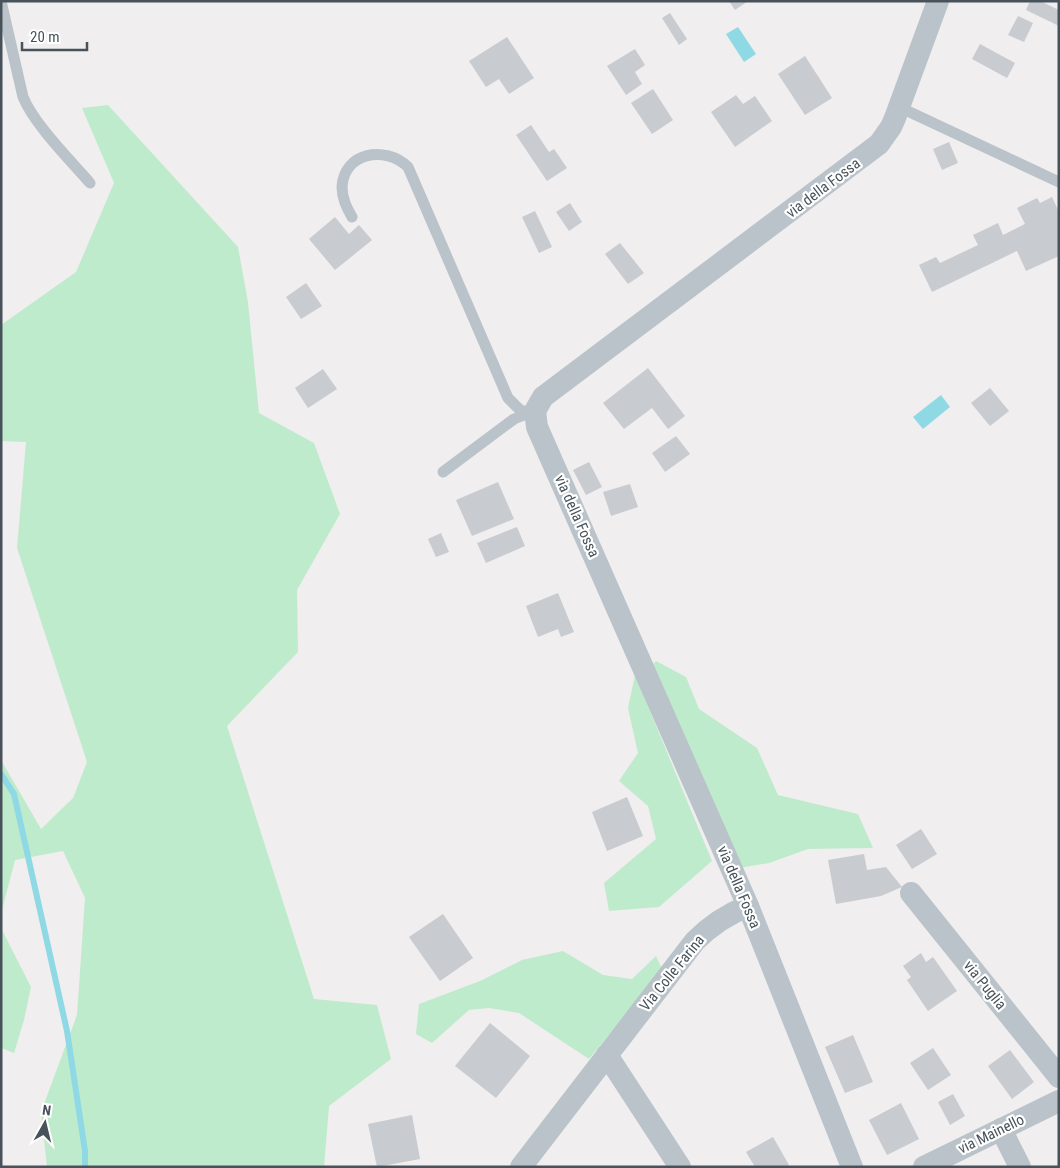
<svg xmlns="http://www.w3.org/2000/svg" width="1060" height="1168" font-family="'Roboto Condensed',sans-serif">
<rect width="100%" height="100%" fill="#f0eeee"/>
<g fill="#bfebcd">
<path d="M108 105 238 247 248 302 259 413 314 443 340 514 297 590 298 652 227 726 314 999 377 1005 391 1059 329 1106 324 1167H47L41 1112 77 1015 85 898 63 851 15 860 1 914V760L41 829 73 798 87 762 17 548 26 442 1 441V325L76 272 114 183 82 108Z"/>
<path d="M656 661 686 677 699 709 757 748 778 795 858 814 873 848 808 849 769 863 739 868 650 668Z"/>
<path d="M635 675 712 861 659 907 609 911 604 883 656 839 648 806 619 781 638 753 628 708Z"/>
<path d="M1 928 31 987 24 1020 14 1053 1 1048Z"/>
<path d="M563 951 603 975 632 979 656 956 662 969 589 1059 519 1013 489 1008 469 1010 432 1043 416 1034 419 1004 480 981 522 960Z"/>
</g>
<g fill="#8fd9e5">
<path d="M738 27 756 54 744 62 726 34Z"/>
<path d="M941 395 950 407 923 429 913 417Z"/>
</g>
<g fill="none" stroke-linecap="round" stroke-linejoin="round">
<path stroke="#8fd9e5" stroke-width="6" d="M1 774 14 794 67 1031 85 1151V1167"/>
</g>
<g fill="#c8cbd0">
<path d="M729 1H748L735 10Z"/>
<path d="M1030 1H1040L1059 10V26L1026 10Z"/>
<path d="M670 13 687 39 679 45 662 18Z"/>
<path d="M1018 16 1033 23 1024 42 1008 35Z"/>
<path d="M507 37 534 78 509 94 499 79 486 87 469 61Z"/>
<path d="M980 44 1015 63 1007 78 972 59Z"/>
<path d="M635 49 645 65 635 72 642 84 626 95 607 66Z"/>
<path d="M805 56 832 98 805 115 778 74Z"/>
<path d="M653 89 673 120 652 134 631 103Z"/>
<path d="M736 95 743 104 755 96 772 121 735 147 711 112Z"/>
<path d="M531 125 549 152 554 149 567 168 547 181 516 135Z"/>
<path d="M949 142 958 163 942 170 933 149Z"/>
<path d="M1052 197 1059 212V256L1026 271 1017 251 932 292 919 265 936 257 940 263 978 245 973 235 998 223 1003 235 1025 224 1017 208 1037 198 1040 203Z"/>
<path d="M570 203 582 222 569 231 556 212Z"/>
<path d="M535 211 552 247 539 253 522 217Z"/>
<path d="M335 217 349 234 359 225 372 240 335 270 309 239Z"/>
<path d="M620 243 644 273 628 284 605 254Z"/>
<path d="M306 283 322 306 301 319 286 297Z"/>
<path d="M648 368 685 416 668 429 652 408 624 429 603 403Z"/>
<path d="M323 369 337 389 308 408 295 388Z"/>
<path d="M990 388 1009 411 990 426 971 403Z"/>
<path d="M676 436 690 454 665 472 652 453Z"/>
<path d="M589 462 602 487 586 495 573 470Z"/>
<path d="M498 482 514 519 472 536 456 500Z"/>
<path d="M630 484 638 507 611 516 603 492Z"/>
<path d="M517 527 525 546 486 563 477 543Z"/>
<path d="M441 533 449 552 436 557 428 539Z"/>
<path d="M558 593 574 632 561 637 558 629 538 637 526 606Z"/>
<path d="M627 797 643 836 607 851 592 812Z"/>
<path d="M921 829 937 854 912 869 896 845Z"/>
<path d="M864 854 867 870 886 867 902 887 881 896 836 904 828 860Z"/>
<path d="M443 914 473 958 440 981 409 937Z"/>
<path d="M921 953 926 962 933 957 957 991 928 1011 907 980 911 977 903 966Z"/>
<path d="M490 1023 530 1056 496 1098 455 1066Z"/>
<path d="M853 1035 873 1082 845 1093 825 1047Z"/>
<path d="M933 1048 951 1075 928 1090 910 1063Z"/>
<path d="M1010 1050 1034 1082 1012 1099 988 1066Z"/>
<path d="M953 1094 965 1116 950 1125 938 1102Z"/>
<path d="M901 1103 919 1139 887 1155 869 1120Z"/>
<path d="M412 1115 420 1159 377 1167 368 1124Z"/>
<path d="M773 1137 789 1165 786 1167H755L746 1152Z"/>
</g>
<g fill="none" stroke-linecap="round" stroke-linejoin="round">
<g stroke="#bac3ca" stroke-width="11">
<path d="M1 1 23 97C34 124 70 160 90 183"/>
<path d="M899 107 1059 182"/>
<path d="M352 217C347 208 342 199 342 187 344 152 385 145 408 167L508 398 520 410 535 414"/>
<path d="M443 472 514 419 529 413"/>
</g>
<g stroke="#bac3ca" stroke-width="22">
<path d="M911 893 1059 1077"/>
<path d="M607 1055 680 1167"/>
<path d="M1001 1129 1020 1167"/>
<path d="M521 1167 695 941C711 925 728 914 748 906"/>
<path d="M852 1167 748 906 537 427 535 411 543 397 879 144 891 127 895 118 938 1"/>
<path d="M924 1167 1059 1101"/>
</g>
</g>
<g text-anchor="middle" stroke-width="4.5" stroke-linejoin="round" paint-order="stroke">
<g font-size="15" fill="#47525a" stroke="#fff">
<text transform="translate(823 188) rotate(-37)" y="5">via della Fossa</text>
<text transform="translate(577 516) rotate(66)" y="5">via della Fossa</text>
<text transform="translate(739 887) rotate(67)" y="5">via della Fossa</text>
<text transform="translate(672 973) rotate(-51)" y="5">Via Colle Farina</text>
<text transform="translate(985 985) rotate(51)" y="5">via Puglia</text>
<text transform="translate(991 1134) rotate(-26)" y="5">via Mainello</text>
</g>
</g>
<rect width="1060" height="1168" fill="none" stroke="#47525a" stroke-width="5"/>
<g transform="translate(45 1123) rotate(8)" stroke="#ffffff" stroke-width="4" paint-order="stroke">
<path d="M0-4L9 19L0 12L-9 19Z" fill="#47525a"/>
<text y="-8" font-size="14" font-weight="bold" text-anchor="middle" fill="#47525a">N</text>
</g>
<path d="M22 42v8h65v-8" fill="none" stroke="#47525a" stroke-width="2.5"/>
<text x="30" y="42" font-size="15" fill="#47525a" stroke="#ffffff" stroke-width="4" paint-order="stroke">20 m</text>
</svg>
